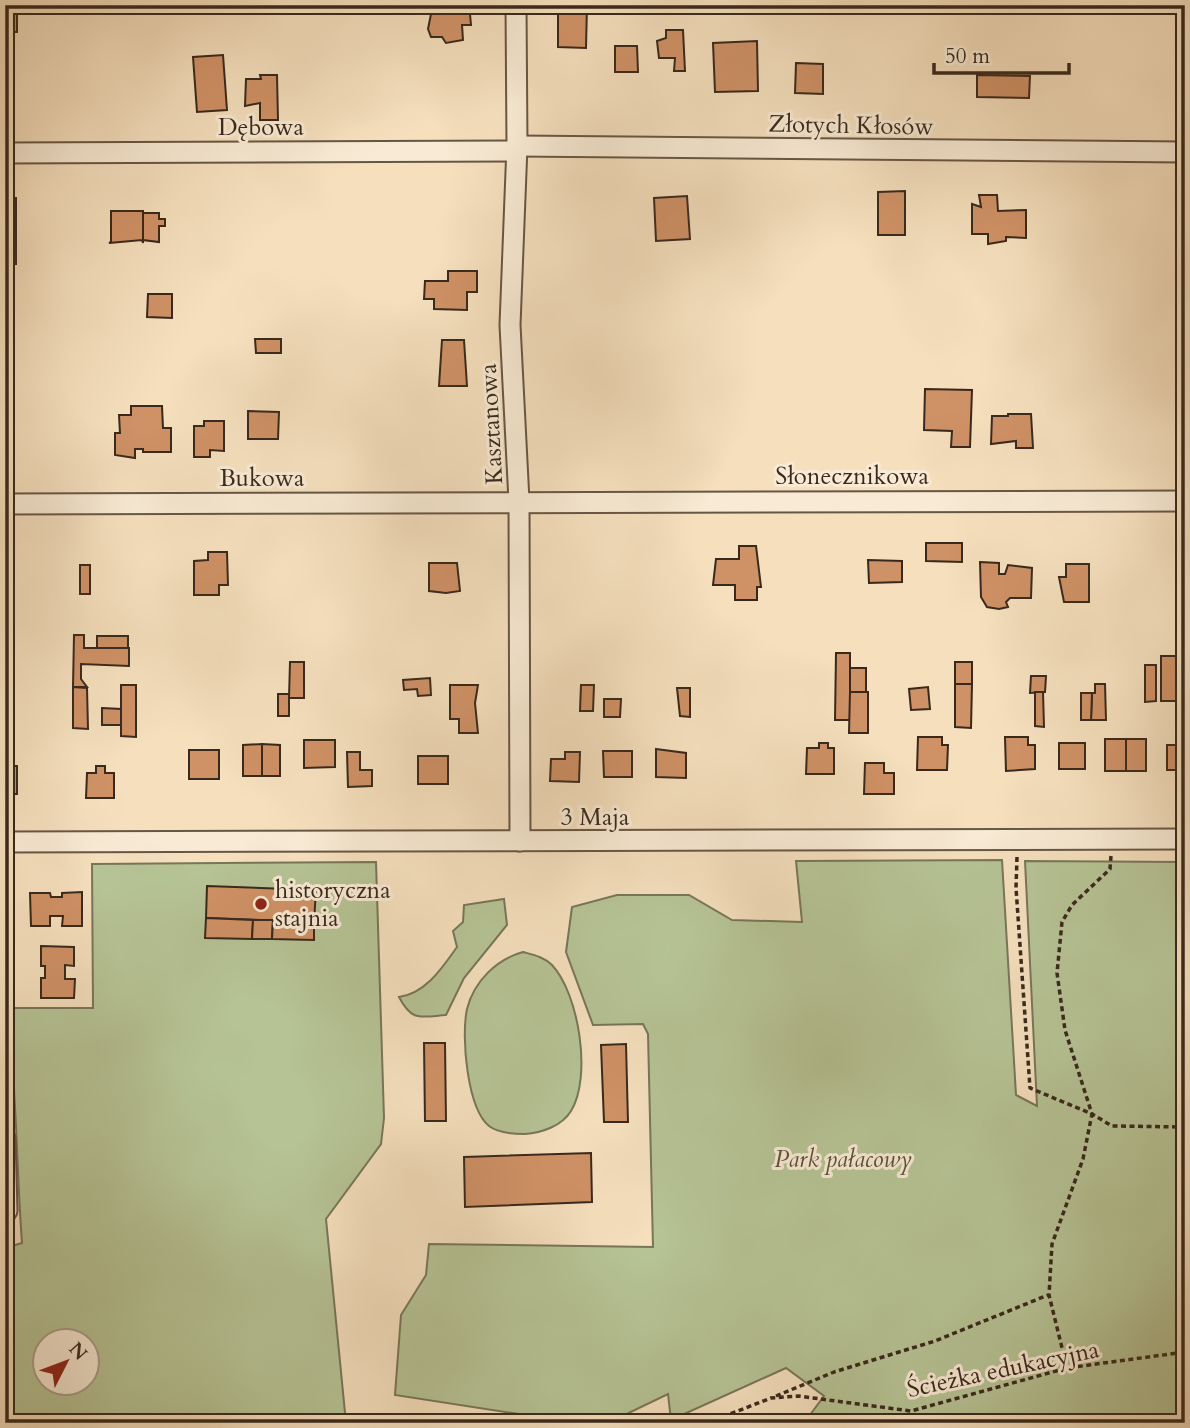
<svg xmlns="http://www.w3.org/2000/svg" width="1190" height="1428" font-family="Cardo,serif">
<rect width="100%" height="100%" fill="#f5dfbd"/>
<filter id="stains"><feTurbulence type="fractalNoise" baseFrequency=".00286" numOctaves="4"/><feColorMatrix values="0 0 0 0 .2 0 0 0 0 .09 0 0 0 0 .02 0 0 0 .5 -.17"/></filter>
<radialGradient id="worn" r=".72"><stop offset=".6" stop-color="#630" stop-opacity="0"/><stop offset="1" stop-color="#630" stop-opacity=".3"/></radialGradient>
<g fill="#b6c395" stroke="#787658" stroke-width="2" fill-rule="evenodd">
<path d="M1002 860 1016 1095 1037 1106 1025 861 1185 862V1423H804L824 1396 786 1368 671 1420 668 1394 610 1422 577 1423 395 1395 401 1315 426 1275 429 1244 653 1247 648 1034 643 1024 593 1025 566 952 572 907 617 895H689L732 920 802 922 796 861Z"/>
<path d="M376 862 384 1118 381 1144 326 1219 346 1423H5V1248L22 1243C16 1164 17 1086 7 1008H93L92 864ZM46 1340H88V1382H46Z"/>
<path d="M504 899 507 925 464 978 446 1015C420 1017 412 1022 399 997 426 993 442 968 457 947L453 931 463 922 464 905Z"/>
<path d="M523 952C534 955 544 957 552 965 579 994 592 1077 571 1111 562 1126 541 1133 525 1134 514 1134 498 1133 489 1126 467 1108 461 1036 467 1009 474 981 497 959 523 952Z"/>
</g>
<g fill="#cf9166" stroke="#39291c" stroke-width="2">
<path d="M558 5H587L586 48 558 47Z"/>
<rect x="5" y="6" width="12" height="26"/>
<path d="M431 14H470L471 25H462L463 40 446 43 442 37H431L428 29Z"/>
<path d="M666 30H683L685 71H674L675 58H659L657 41 666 38Z"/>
<path d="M757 41 758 91 715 92 713 43Z"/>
<path d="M615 46H637L638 72H615Z"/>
<path d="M223 55 227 110 197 112 193 57Z"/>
<path d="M796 63 823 64V94L795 93Z"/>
<path d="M260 75H277L278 120H260V103L245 106 246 79H261Z"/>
<path d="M977 75 1030 76 1029 98 977 97Z"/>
<rect x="5" y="84" width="9" height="30"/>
<path d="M905 191V235H878V192Z"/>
<path d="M979 195H997L998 211 1026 210V238L1006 237V241L988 244V234H972V204L981 207Z"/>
<path d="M687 196 690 239 656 241 654 198Z"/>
<rect x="5" y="198" width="11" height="66"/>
<path d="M111 211H143V243L142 240 109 243 111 242Z"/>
<path d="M143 213H159V219H165V226H159V242L143 240Z"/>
<path d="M448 271H477V292H467V310L434 309V299H424L425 281H448Z"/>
<path d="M148 294H172V318L147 317Z"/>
<path d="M255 339H281V353H256Z"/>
<path d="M442 340H464L467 386H439Z"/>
<path d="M925 389 972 390 970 447H951L952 431 924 430Z"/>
<path d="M131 406H162L163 428H171V452H143V449H135V458L115 455V433H120L119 415H131Z"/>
<path d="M248 411 279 412 278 439H248Z"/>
<path d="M1008 414H1031L1033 448H1016V441L991 444 992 416H1008Z"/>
<path d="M204 421H224V451L210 450V457H194V426H204Z"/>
<path d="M926 543H962V562L926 561Z"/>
<path d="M739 546H756L761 587H757V600H735V585H713L716 559H739Z"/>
<path d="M208 552H227L228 585H219V595H194V561L208 560Z"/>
<path d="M868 560 902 561V582L869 583Z"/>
<path d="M980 562 999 563V574H1005L1008 565 1032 568 1031 598H1010L1006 602 1008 607 999 609 987 607 981 597Z"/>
<path d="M429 563H457L460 591 446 593 429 591Z"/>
<path d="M1066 564H1089V602H1064L1059 577H1066Z"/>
<rect x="80" y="565" width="10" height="29"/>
<path d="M74 635H84V648H129V666L81 664V679L87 687H73Z"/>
<rect x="97" y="636" width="31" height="12"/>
<path d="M836 653H850V720H835Z"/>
<rect x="1161" y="656" width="17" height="45"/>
<path d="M290 662H304V698H289Z"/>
<rect x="955" y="662" width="17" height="22"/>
<path d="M1145 665H1156V701L1145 702Z"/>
<rect x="850" y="668" width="16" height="24"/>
<path d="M1031 676H1046L1045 692 1030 693Z"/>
<path d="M430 678 431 695 418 696 417 689 404 690 403 680Z"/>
<path d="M955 684H972L971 728 955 727Z"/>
<path d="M1095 684H1105L1106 720H1091L1092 693H1095Z"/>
<path d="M121 685H136V737L121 736Z"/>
<path d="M450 685H478L475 703 478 733H459V719H450Z"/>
<path d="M581 685H594L593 711H580Z"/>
<path d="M73 687 87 688 88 729 73 728Z"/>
<path d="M928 687 930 709 911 710 909 689Z"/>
<path d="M677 688H690V717L680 716Z"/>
<path d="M850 692H868V733H849Z"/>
<path d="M1035 692H1043L1044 727 1035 726Z"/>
<path d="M1081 693H1092L1091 720H1081Z"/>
<rect x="278" y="694" width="11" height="22"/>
<path d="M604 699H621L620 717H604Z"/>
<path d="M102 708 121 709V725H102Z"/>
<path d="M1177 736H1185V770H1167V745H1177Z"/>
<path d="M918 737H942V745H948L947 770H917Z"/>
<path d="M1005 737H1028V745H1035V769L1006 771Z"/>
<rect x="1105" y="739" width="21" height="32"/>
<rect x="1126" y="739" width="20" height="32"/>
<path d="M304 740H335V767L304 768Z"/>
<path d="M819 743H828V748H834V774H806L807 748H819Z"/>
<rect x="1059" y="743" width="26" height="26"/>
<path d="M262 744V776H243V745Z"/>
<path d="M262 744 280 745V776H262Z"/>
<path d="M656 749 686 753V778L656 777Z"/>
<rect x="189" y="750" width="30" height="29"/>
<path d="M603 751H632V777H604Z"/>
<path d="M347 752H360V770H372V786L348 787Z"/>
<path d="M565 752H580L579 782 550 781 551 759H565Z"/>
<rect x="418" y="756" width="30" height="28"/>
<path d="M5 759 7 766H17V794H5Z"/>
<path d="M865 763H884V773H894V794H864Z"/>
<path d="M96 766H105V773H114V798H86L87 773H96Z"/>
<path d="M207 886 316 890 314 922 206 918Z"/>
<path d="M82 892V926H62L63 916H50V926H31L30 893H50L51 897H62V893Z"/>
<path d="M206 918 253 920 252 939 205 938Z"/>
<path d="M253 920H273L272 939H252Z"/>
<path d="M273 920 314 922V940L272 939Z"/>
<path d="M41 946 74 947V966L65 965V979H75L74 998H41V978H45V966H41Z"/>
<path d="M424 1043H445L446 1121H425Z"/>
<path d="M626 1044 628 1122H604L601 1045Z"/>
<path d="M591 1153 592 1202 465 1207 464 1157Z"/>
</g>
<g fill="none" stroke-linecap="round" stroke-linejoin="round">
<defs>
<g id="minor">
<path d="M516 5 517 146 510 325 519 501 520 841"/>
<path d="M517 146 1185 152"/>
<path d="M5 153 517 151"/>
<path d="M5 504 1185 501"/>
<path d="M5 842 1185 839"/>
<path d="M5 1138 7 1211"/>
</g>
</defs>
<use href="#minor" stroke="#685644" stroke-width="23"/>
<g stroke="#39291c" stroke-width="3.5" stroke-dasharray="5 3.5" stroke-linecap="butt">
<path d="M1111 856 1110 869 1072 905 1062 922 1057 973 1065 1030 1092 1114 1112 1126 1185 1127"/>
<path d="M1017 857 1016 888 1030 1088 1092 1114 1083 1159 1052 1244 1049 1295 1067 1368"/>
<path d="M776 1396 834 1372 935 1341 1048 1295"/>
<path d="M707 1423 771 1398 798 1396 911 1411 1067 1368 1185 1352"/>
</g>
<use href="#minor" stroke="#f8ead4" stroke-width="19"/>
</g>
<circle fill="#8f2418" stroke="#f8ead4" stroke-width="2.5" cx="261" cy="904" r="7"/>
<g text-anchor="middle" stroke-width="6" stroke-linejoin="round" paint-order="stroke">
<g font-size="24" fill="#39291c" stroke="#f8ead4">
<text transform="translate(851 125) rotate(1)" y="8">Złotych Kłosów</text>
<text x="261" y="135">Dębowa</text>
<text transform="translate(491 424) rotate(-93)" y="8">Kasztanowa</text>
<text x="852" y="484">Słonecznikowa</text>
<text x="262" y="486">Bukowa</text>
<text x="595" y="825">3 Maja</text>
<text transform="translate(1003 1369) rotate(-12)" y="8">Ścieżka edukacyjna</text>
</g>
<g font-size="24" fill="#39291c" stroke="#f8ead4" text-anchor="start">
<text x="275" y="898">historyczna<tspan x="275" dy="28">stajnia</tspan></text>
</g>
<g font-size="24" font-style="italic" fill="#58503a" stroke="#f8ead4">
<text x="843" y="1167">Park pałacowy</text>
</g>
</g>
<rect width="1190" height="1428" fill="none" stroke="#f5dfbd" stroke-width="28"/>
<rect x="7" y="7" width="1176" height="1414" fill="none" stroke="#39291c" stroke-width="3.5"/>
<rect x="14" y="14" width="1162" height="1400" fill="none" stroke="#39291c" stroke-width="2"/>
<g transform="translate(66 1362) rotate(48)"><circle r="33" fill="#f8ead4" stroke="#ac9d8a" stroke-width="2"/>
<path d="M0-5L12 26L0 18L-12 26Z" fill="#8f2418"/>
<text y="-10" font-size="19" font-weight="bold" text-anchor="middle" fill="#39291c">N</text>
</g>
<path d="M934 63v10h135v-10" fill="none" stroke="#39291c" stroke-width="3.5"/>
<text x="945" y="63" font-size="21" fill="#39291c" stroke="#f8ead4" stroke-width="5" paint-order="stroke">50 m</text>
<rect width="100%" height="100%" filter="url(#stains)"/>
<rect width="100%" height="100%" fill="url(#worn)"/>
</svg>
